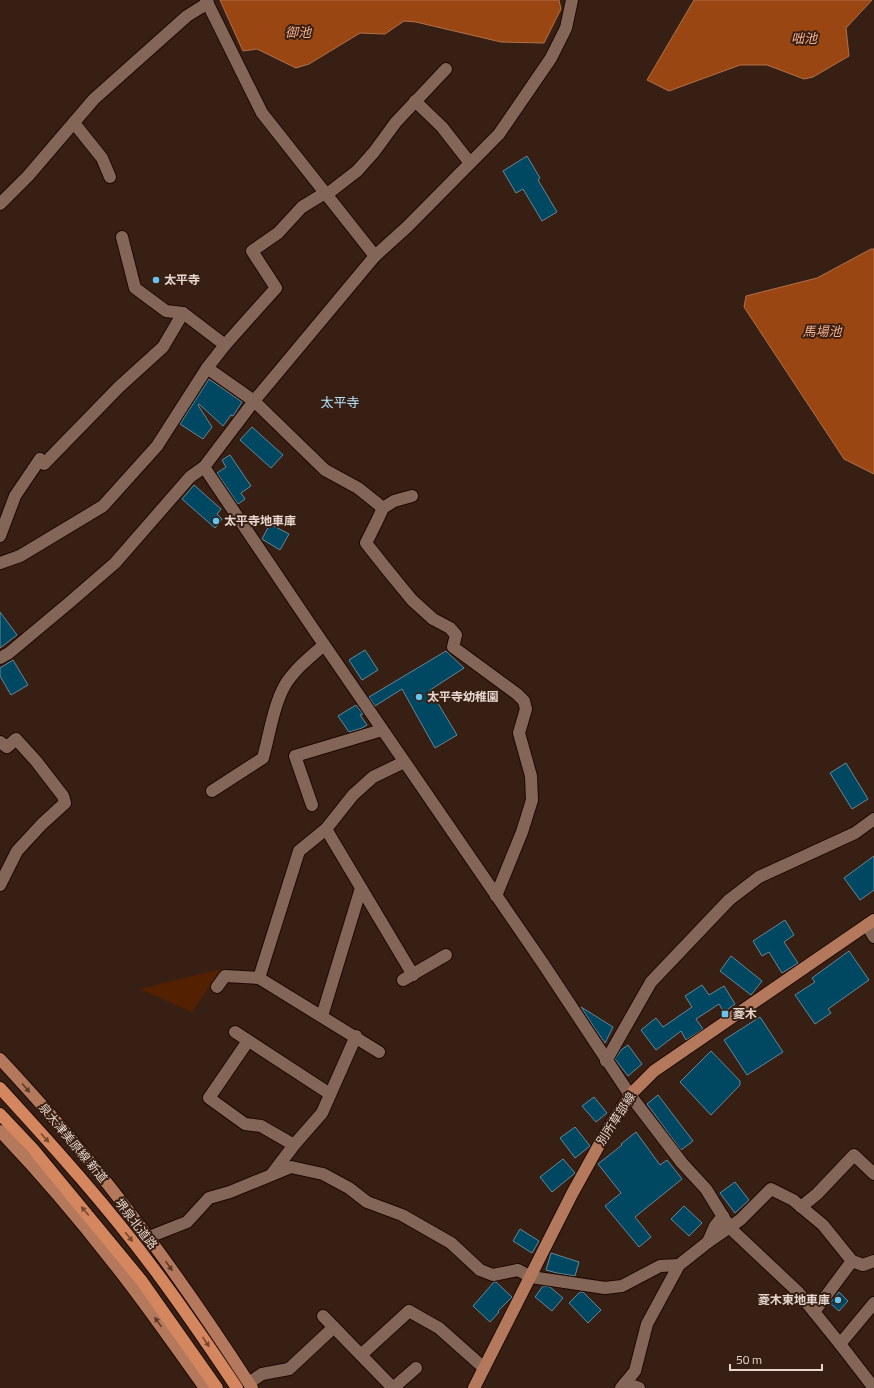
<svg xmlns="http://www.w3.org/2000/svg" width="874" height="1388" font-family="'Titillium Web','Noto Sans JP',sans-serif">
<rect width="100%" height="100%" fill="#381f13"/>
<path fill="#532001" d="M221 969 192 1012 140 989Z"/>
<g fill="#994613" stroke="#b0714b">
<path d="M220 0H559L561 9 544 43 501 42 416 22 404 21 385 34 360 33 309 64 296 68 257 49 243 51Z"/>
<path d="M694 0H872L846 28 849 56 813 77 804 79 767 65H740L669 91 647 80Z"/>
<path d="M871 249H874V474L844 459 744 307 746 296 817 278Z"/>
</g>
<g fill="#004862" stroke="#668798">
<path d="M527 156 540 178 538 180 557 212 542 221 523 189 516 193 503 171Z"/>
<path d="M209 379 242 402 233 416 231 415 223 426 199 404 198 405 212 427 203 439 180 424Z"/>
<path d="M252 427 283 455 271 468 240 440Z"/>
<path d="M230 455 251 486 241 493 245 499 238 504 217 473 226 467 222 460Z"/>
<path d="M194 485 221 509 217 514 222 519 215 528 182 499Z"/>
<path d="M270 524 289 534 280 550 262 539Z"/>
<path d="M0 612 17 635 0 648Z"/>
<path d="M365 650 378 670 362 680 349 660Z"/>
<path d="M446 651 464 668 430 690 457 735 435 748 402 689 375 706 369 697Z"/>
<path d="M13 660 28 685 11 695 0 676V668Z"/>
<path d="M356 705 363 714 360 715 367 725 362 728 349 732 338 716Z"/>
<path d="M846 763 868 799 852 809 830 773Z"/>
<path d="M874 856V890L860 900 844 878Z"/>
<path d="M785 920 794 935 784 942 798 963 782 973 769 952 762 956 753 941Z"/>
<path d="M849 951 869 980 828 1009 831 1013 815 1024 795 995 815 982 812 978Z"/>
<path d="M731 956 762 981 751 995 720 971Z"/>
<path d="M702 985 709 995 724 986 735 1004 724 1012 719 1004 696 1019 703 1029 686 1040 681 1031 656 1050 641 1030 656 1018 663 1027 692 1007 685 996Z"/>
<path d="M581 1007 613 1027 605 1043 594 1027Z"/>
<path d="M760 1017 783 1052 747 1075 724 1040Z"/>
<path d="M628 1045 642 1064 628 1076 615 1059 621 1050Z"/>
<path d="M711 1051 740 1081V1085L711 1115 680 1082Z"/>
<path d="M658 1095 693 1141 681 1150 647 1104Z"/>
<path d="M594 1097 607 1113 596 1122 582 1106Z"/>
<path d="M575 1127 590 1146 575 1158 560 1138Z"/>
<path d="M636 1132 660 1165 667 1160 682 1179 635 1217 651 1237 639 1247 605 1206 621 1193 598 1164 622 1145 621 1144Z"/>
<path d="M563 1159 575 1173 552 1192 540 1177Z"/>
<path d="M735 1182 749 1200 735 1213 720 1193Z"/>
<path d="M684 1206 702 1223 689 1236 671 1219Z"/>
<path d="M520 1229 539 1241 532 1253 513 1241Z"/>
<path d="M551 1253 579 1262 575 1276 557 1273 546 1270Z"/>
<path d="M494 1282H496L512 1297 498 1311 499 1312 490 1322 473 1306Z"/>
<path d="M543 1286 550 1287 563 1298 552 1311 535 1297Z"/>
<path d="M580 1292H583L601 1310 588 1323 569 1303Z"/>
<path d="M839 1292 848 1301 839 1311 830 1303Z"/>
</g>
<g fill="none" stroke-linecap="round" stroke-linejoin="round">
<defs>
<g id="minor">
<path d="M206 0 262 113 375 256"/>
<path d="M415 101 442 127 470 163"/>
<path d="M74 123 102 158 110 177"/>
<path d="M326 195 357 171 374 152 396 122 446 69"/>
<path d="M0 204 28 176 94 99 187 16 208 3"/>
<path d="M122 237 135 288 166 311 183 313 225 345"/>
<path d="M207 368 254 401 325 470 358 488 383 508"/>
<path d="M44 464 119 387 163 347 183 313"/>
<path d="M204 467 312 627 542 962 630 1095 682 1163 706 1189 730 1228 798 1292 840 1344 874 1388"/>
<path d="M412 496 394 501 383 508 377 521 366 543 389 572 412 600 433 619 450 628 456 635 453 647 517 694 524 701 526 709 519 733 531 776 532 800 522 832 496 896"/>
<path d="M0 536 15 496 40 459"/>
<path d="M0 563 20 556 103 506 157 446 207 368 225 345 276 288 252 251 278 233 302 207 325 193"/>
<path d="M0 658 9 653 70 602 115 563 190 477 204 467 254 401 375 256 407 227 499 134 551 58 566 28 572 0"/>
<path d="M0 742 7 747 16 739 36 761 63 796 65 803 42 824 17 851 0 885"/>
<path d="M212 791 263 758C269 736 274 704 285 685 295 669 310 657 324 645"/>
<path d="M312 805 295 756 382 730"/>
<path d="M326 829 413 975"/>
<path d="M867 925 874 937"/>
<path d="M259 978 299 851 326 829 353 795 373 777 404 762"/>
<path d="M403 980 446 955"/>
<path d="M217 987 225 976 259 978 379 1052"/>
<path d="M322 1016 361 888"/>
<path d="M235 1032 330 1094"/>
<path d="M248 1041 209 1098 245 1124 261 1126 294 1145"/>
<path d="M606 1061 651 982 729 900 759 877 855 833 874 819"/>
<path d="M272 1174 294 1145 322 1113 356 1036"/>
<path d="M801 1207 817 1194 854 1155 874 1174"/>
<path d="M149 1237 187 1222 209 1198 230 1192 291 1167 323 1174 349 1188 367 1202 402 1215 451 1243 480 1270 493 1275 518 1270 531 1277 605 1288 622 1286 660 1266 679 1265"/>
<path d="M708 1242 715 1226 723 1216"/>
<path d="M814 1312 852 1261"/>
<path d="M323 1316 393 1388"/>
<path d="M840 1344 874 1303"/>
<path d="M361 1355 409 1311 439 1328 484 1368"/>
<path d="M249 1383 262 1374 289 1369 334 1327"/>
<path d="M625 1383 639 1388"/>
<path d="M393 1388 416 1368"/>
<path d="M621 1388 635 1371 647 1324 679 1265 708 1242 740 1220 771 1189 793 1200 823 1225 852 1261 863 1265 874 1261"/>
</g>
<g id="major">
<path d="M0 1059C17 1077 33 1095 49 1113 124 1199 190 1292 252 1388"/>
<path d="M0 1131C39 1172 76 1215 111 1260 144 1301 174 1345 205 1388"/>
<path d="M474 1388 572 1194 609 1127 630 1095 654 1071 874 920"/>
</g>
<g id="highway">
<path d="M0 1088C55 1148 109 1208 157 1273 185 1311 211 1349 237 1388"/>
<path d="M0 1114 33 1149 141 1280 217 1388"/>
</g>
</defs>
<use href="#minor" stroke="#1e0801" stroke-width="14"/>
<use href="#major" stroke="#1e0801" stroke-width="14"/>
<use href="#highway" stroke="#1e0801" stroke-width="14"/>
<use href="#minor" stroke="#846658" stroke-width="12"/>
<use href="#major" stroke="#b4795c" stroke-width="12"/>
<use href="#highway" stroke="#d4865f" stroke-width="12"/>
</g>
<defs><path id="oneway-solid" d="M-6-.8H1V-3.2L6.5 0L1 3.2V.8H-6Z"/></defs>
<g fill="#5d3a29">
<use href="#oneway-solid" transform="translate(26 1088) rotate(49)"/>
<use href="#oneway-solid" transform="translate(169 1266) rotate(55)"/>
<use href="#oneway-solid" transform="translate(158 1322) rotate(-126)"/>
</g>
<g fill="#764831">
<use href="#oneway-solid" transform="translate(45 1138) rotate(48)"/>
<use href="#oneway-solid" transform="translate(85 1211) rotate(-130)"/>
<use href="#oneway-solid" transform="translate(129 1237) rotate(52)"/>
<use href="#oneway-solid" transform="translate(206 1342) rotate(56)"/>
</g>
<g fill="#66c4ef" stroke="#381f13" stroke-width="1.5">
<circle cx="156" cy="280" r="4"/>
<circle cx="216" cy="521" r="4"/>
<circle cx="419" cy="697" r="4"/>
<rect x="721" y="1010" width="8" height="8" rx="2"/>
<circle cx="838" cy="1300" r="4"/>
</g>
<g text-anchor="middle" stroke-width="4" stroke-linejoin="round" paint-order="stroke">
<g font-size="12" font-weight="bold" fill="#e7d6cd" stroke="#381f13" text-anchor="start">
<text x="164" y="284">太平寺</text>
<text x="224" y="525">太平寺地車庫</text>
<text x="427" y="701">太平寺幼稚園</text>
<text x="733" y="1018">菱木</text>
<text x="830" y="1304" text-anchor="end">菱木東地車庫</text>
</g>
<g font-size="12" fill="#e7d6cd" stroke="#381f13">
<text transform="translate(616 1119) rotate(-57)" y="4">別所草部線</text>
<text transform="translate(73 1143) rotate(50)" y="4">泉大津美原線 新道</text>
<text transform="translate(136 1224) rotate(52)" y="4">堺泉北道路</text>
</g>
<g font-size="13" font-style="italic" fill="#f6b18f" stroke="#381f13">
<text x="298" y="37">御池</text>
<text x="804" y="43">咄池</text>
<text x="822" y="336">馬場池</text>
</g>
<g font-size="13" fill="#b2e2fb" stroke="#381f13">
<text x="340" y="407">太平寺</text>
</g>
</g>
<path d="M730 1364v6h92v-6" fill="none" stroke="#e7d6cd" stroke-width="2"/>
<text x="736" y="1364" font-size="12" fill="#e7d6cd" stroke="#381f13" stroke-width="3" paint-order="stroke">50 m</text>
</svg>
